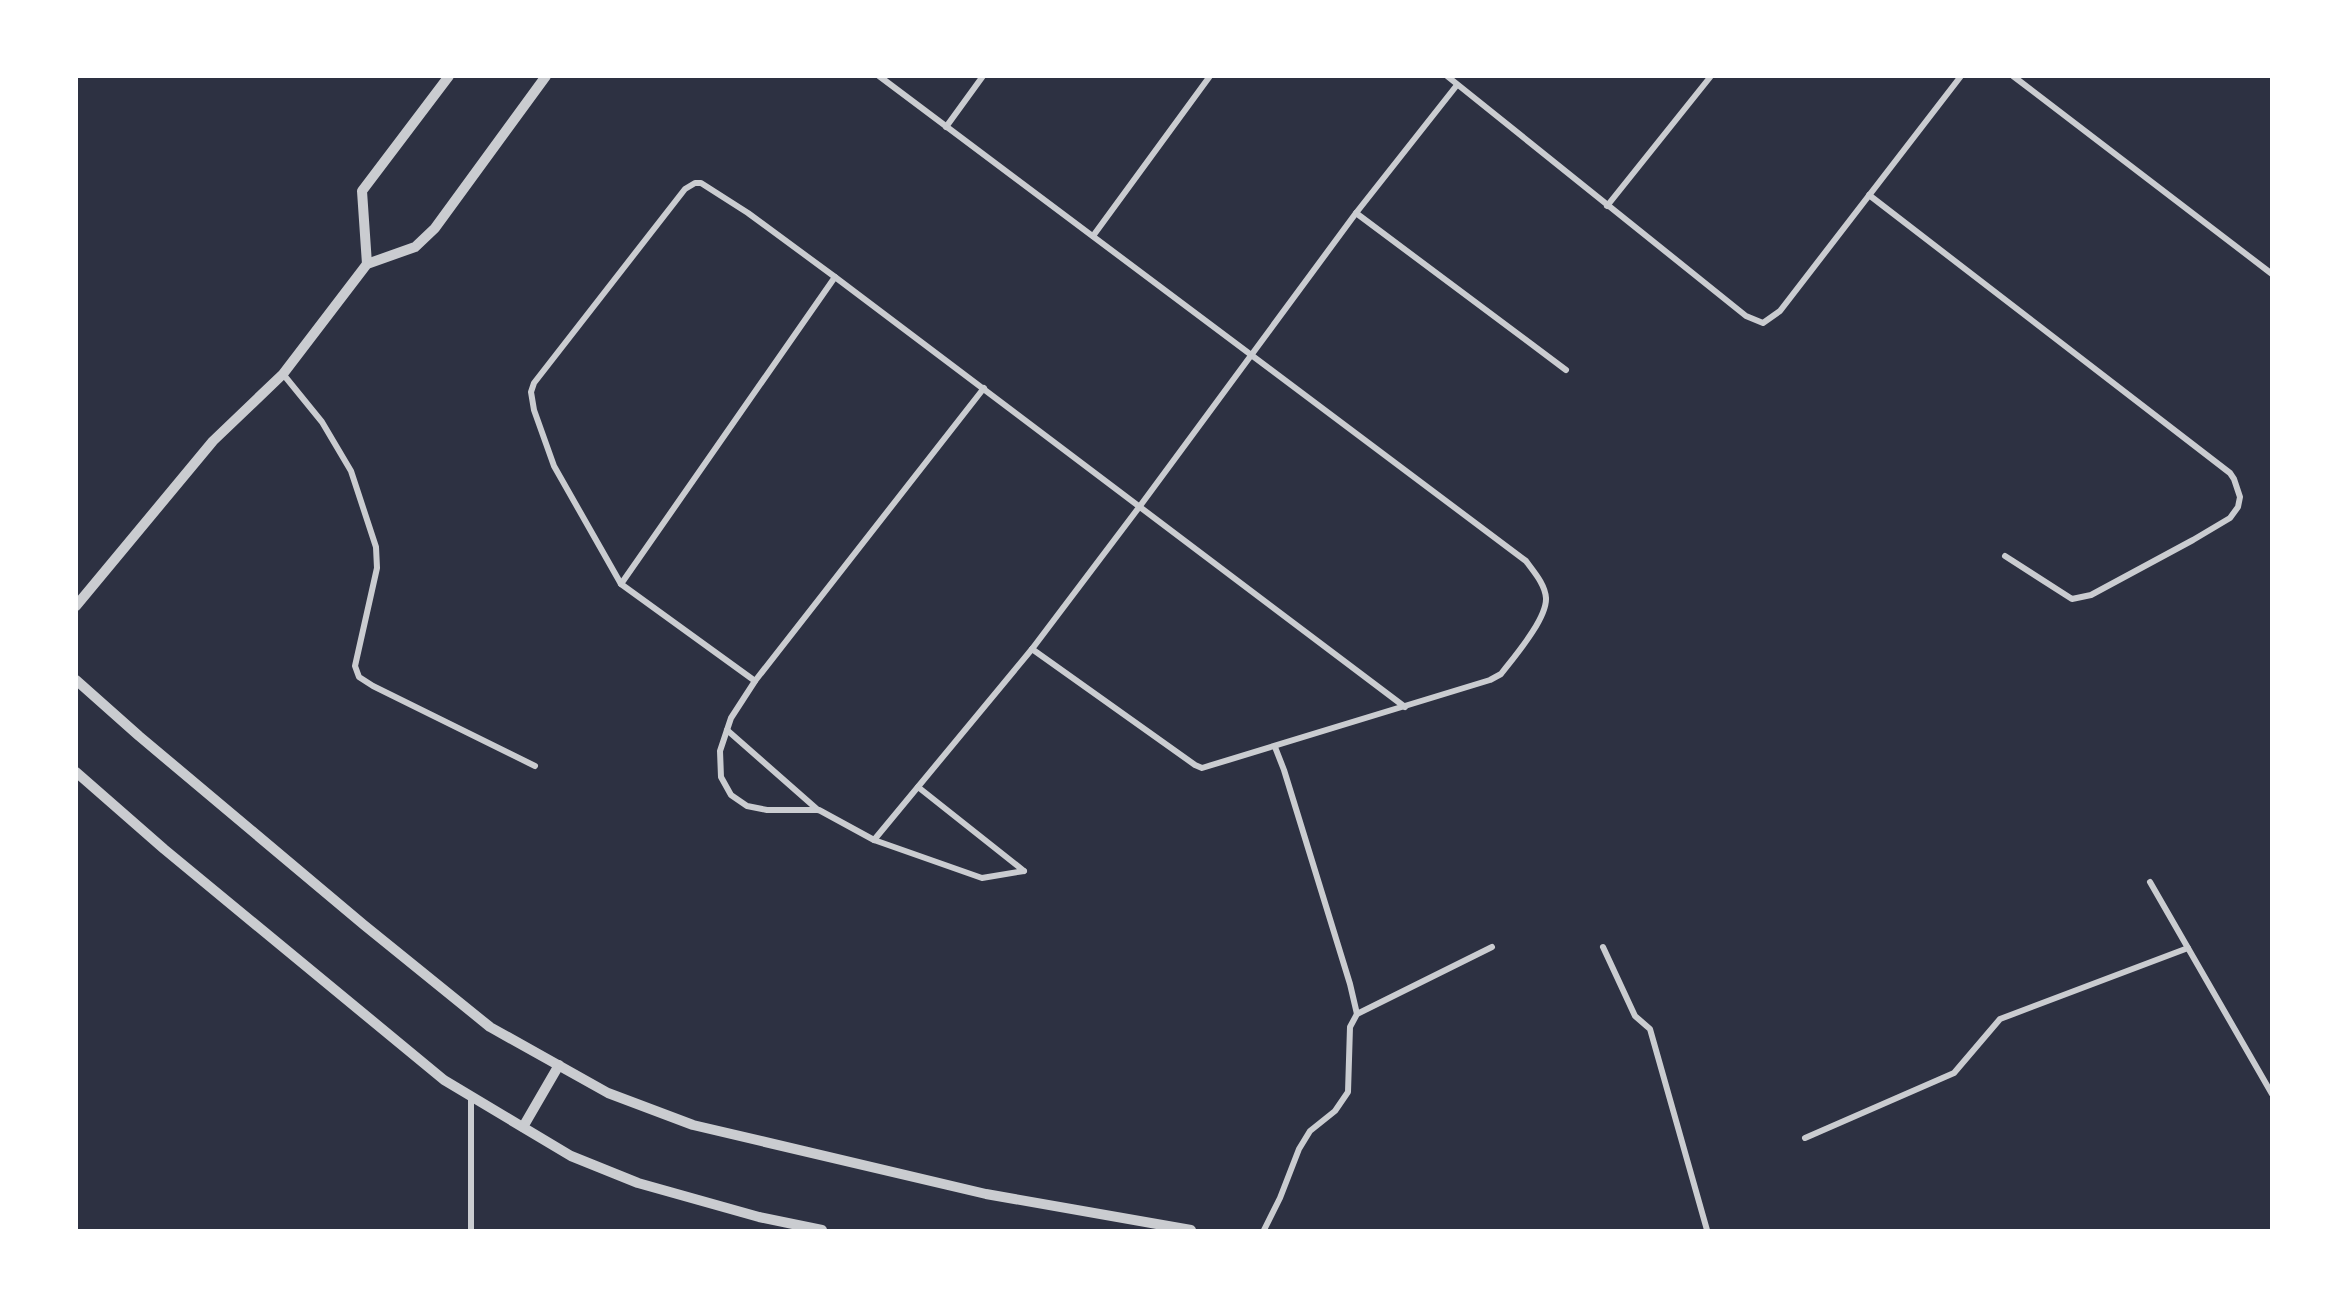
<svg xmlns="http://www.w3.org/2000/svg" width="2348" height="1307" font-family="'PT Sans Narrow',sans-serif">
<rect width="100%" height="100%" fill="#2d3142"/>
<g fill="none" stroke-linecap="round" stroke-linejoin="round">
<g stroke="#caccd0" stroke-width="6">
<path d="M879 76 1526 561C1534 572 1545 584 1546 598 1547 619 1514 657 1501 674L1490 680 1202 768 1195 765 1032 649"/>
<path d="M1447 76 1746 316 1763 323 1780 311 1961 76"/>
<path d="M2013 76 2272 274"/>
<path d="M946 127 983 76"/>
<path d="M1869 195 2230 473 2234 479 2240 497 2238 507 2230 518 2193 540 2091 595 2072 599 2005 556"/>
<path d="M1607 206 1711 76"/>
<path d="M1356 213 1566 370"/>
<path d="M1093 236 1210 76"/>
<path d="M283 374 322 422 351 471 376 547 377 568 355 666 359 677 373 686 535 766"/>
<path d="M984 388 755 681 731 718 720 751 721 777 731 795 747 806 767 810H819L874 840 982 878 1024 871"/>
<path d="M621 584 835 277"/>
<path d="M755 681 621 584 554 466 534 410 531 392 534 383 685 189 695 183H701L748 213 835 277 1405 707"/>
<path d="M727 730 818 810"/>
<path d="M1275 747 1284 770 1350 984 1357 1014"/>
<path d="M918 787 1024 871"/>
<path d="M874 840 1032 649 1140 506 1356 213 1457 85"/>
<path d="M2150 882 2272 1094"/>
<path d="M1603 947 1635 1016 1650 1029 1707 1230"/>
<path d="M1805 1138 1954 1073 2000 1019 2188 948"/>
<path d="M471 1230V1096"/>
<path d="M1264 1230 1280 1198 1299 1149 1310 1131 1335 1111 1348 1092 1350 1027 1357 1014 1492 947"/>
</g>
<g stroke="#caccd0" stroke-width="10">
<path d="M367 264 362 191 449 76"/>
<path d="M76 606 213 441 283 374 367 264 415 247 435 228 546 76"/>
<path d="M76 680 139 736 364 925 490 1027 608 1093 693 1125 986 1194 1191 1230"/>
<path d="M76 772 164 849 444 1080 571 1156 638 1183 759 1217 822 1230"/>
<path d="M523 1127 559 1065"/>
</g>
</g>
<rect width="2348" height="1307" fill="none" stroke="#ffffff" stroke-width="156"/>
</svg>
